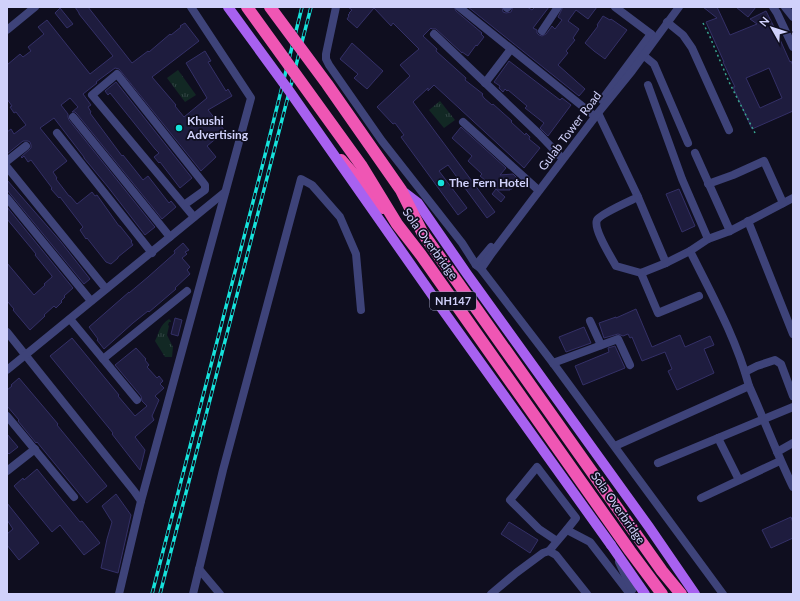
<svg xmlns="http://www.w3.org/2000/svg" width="800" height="601" font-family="Lato,sans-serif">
<defs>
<pattern id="grass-tufts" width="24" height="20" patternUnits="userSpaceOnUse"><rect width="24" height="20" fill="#122824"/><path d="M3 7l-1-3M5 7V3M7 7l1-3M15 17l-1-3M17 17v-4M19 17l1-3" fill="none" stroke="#334645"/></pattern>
</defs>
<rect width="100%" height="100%" fill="#0f0e1f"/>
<g fill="url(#grass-tufts)">
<path d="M178 70 196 95 185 102 167 78Z"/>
<path d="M440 101 455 120 444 128 429 110Z"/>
<path d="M169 319 171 321V322H169L168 325 169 326 167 335 173 347 172 357H165L155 341C160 331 159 326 169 319Z"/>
</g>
<g fill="#1e1c3e" stroke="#343067" fill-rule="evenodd">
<path d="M75 7H88L132 63 148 51 149 52 170 34 171 35 181 27 180 26 185 23 199 41 152 77 176 105 175 106 184 117 207 98 186 63 205 51 211 61 208 62 226 91 228 89 232 96 208 110 225 131 207 146 216 157 201 171 119 69 115 68 96 82 97 83 83 94 91 105 88 107 91 112 90 113 122 156 123 155 143 180 148 176 169 203 171 201 176 207 162 219 77 114 75 112H72L78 107 70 98 61 105 68 114V117L69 120 154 226 155 227 145 235 108 187 84 158V157L54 118 40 128 67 161 53 172 57 178 56 179 69 196H70L77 204 92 192 95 196 97 195 119 226H120L132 241 131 242 133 245 118 257V258L111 264 106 262 87 238 86 239 80 230 83 227 60 197 59 198 51 189 52 188 31 160 28 162 24 156 22 158 21 157 31 148V145L30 142 28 141H23L7 154V132L11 129 14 134 26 125 16 112 14 113 10 107 12 106 7 99V65L20 54 23 57 31 51 28 47 44 34 38 27 47 20 90 74 113 56 79 14V13Z"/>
<path d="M348 7H454L456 11 482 33 481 34 484 37 477 46 476 45 468 56 462 52V53L436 29H432L431 28 423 36 437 49 436 51 466 78 465 80 483 94 482 95 484 98 492 105 493 104 512 121 511 122 525 135 526 133 530 137 529 139 540 148 524 168 434 85 428 91V88L413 102 495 212 487 218 448 165 439 171 467 208 458 215 401 137 404 135 395 123 393 124 377 107 410 76 400 65 419 49 393 23 391 26 374 8 357 28 347 19 349 16 348 15 350 13H349L352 10Z"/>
<path d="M468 7H502L503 12 506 13 511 12 513 7H527L532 10 535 7H549L533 28 537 30V33L539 35 542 36 546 34 552 26 555 29 562 20 558 17 563 7H597L588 19 576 10 568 21 579 29 573 38 575 40 566 51 568 53 558 65 585 89 579 96Z"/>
<path d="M703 7H717L730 35 757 24 750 19 766 11 778 35 790 62 791 61 793 66V111L752 129 733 87H735L723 62H724L706 22 717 18ZM769 68 782 98 760 108 746 78Z"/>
<path d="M736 7H756L748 17Z"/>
<path d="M60 8 73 24 67 28 55 13Z"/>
<path d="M603 16 610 20 611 19 627 30 605 59 594 51 585 43 598 26 597 25Z"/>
<path d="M352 43 383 71 367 89 354 78 358 74 340 59Z"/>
<path d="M509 61 560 100 562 98 571 105 548 136 540 128 544 123 525 108 527 106 508 90 507 91 505 89 503 92 499 88 500 86 494 82Z"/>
<path d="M116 82 192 178 180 188 160 162 159 163 154 157 159 153 155 149 110 93 108 95 105 91Z"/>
<path d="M461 127 506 168 500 175 513 174 517 178V183L514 184 512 189H510V190H497L480 176 482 174 468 161 472 156 452 138Z"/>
<path d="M7 180 61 242 90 279 84 284 7 190Z"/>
<path d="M496 189 505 197 501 202 492 194Z"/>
<path d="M679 189 695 226 682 232 666 194Z"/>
<path d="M7 207 73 288 64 296 65 297 61 301 62 302 56 308 54 306 44 315 45 316 30 330 13 310 14 309 7 301V263L34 295 45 285 44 284 52 277V276L35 255 36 254 7 219Z"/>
<path d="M183 243 189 250 185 252 187 254 182 258 190 267 187 270 190 274 175 288 176 289 149 312 148 311 133 323 104 349 97 340 98 339 89 327 129 292V293L148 277 175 253 174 251Z"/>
<path d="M636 309 652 347 680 335 685 347 710 336 714 345 704 349 714 373 677 390 668 371 672 369 665 352 642 361 632 337 630 338 628 334 623 336 618 334 604 338 599 323 616 317V318Z"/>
<path d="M175 318 182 320 178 336 171 334Z"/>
<path d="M584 327 591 343 566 352 559 337Z"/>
<path d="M72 338 119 395 118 396 135 416 147 406 142 401 141 396 115 365 136 348 146 359 145 360 149 365 147 367 157 378 159 376 163 381 160 384 164 388 155 396 159 400 152 416 154 420 135 437 145 450 140 470 112 434 113 433 50 356Z"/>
<path d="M615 346 625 368 583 385 575 366 609 352 608 348Z"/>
<path d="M19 378 58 424 57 425 107 486 87 503 37 442 36 443 18 421 19 420 7 406V390L12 386 11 385Z"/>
<path d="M7 434 18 447 9 454 7 452Z"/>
<path d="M37 469 80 522 82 521 100 543 84 555 60 525 52 532 14 486 23 478 24 480Z"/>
<path d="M116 494 131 515 118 573 101 568 107 539 112 522 102 506Z"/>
<path d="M7 503 39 543 19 560 7 545V534L13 529 7 520Z"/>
<path d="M791 517 793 523V538L771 548 762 530Z"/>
<path d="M509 522 538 540 530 553 501 534Z"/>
</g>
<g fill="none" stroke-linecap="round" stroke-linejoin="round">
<path stroke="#39a691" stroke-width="1.5" stroke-dasharray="2 3" stroke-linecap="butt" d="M703 23 710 37 729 82 755 133"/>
<g stroke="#3e4379" stroke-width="8">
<path d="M336 7 326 54V59L329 65 382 141 462 243 476 265 481 269 553 363 723 594"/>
<path d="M459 7 592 114"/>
<path d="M615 7 651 34"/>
<path d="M773 7 777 13 793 47"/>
<path d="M785 7 793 17"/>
<path d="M507 8 508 7"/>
<path d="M667 22 683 35 692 48 729 130"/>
<path d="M7 30 35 7"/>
<path d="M542 31 558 7"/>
<path d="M434 34 539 134 560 156"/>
<path d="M643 55 654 64 688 143"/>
<path d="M485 83 511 49"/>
<path d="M648 85 682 179 708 239 730 231 793 198"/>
<path d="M602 100 651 34"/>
<path d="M598 113 638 197 666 263"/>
<path d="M73 117 170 237"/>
<path d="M463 122 536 188"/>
<path d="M57 133 152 253"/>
<path d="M695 153 730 231"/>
<path d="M7 161 26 146"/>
<path d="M7 167 106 289"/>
<path d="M708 184 733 175 764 161 783 203"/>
<path d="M638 197C630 201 600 214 597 220 593 229 611 257 616 266L641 273 666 263 690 251"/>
<path d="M7 198 91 301"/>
<path d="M184 205 205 190V185L117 74 92 95 194 217"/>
<path d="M748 221 793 334"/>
<path d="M476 265 491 247"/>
<path d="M481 269 492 253 598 113 632 71 679 7"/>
<path d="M641 273 658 313 699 296"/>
<path d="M70 319 137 400"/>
<path d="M590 321 601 345"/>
<path d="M7 332 134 491 141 501 119 594"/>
<path d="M103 359 187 291"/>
<path d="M553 363 618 339 630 365"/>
<path d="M7 370 225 192"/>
<path d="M745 372 757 366 775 360 781 364 793 396"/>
<path d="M749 386C764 419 777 454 793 487"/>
<path d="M7 416 74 497"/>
<path d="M718 438 739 480"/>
<path d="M615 446 749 386C736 338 712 295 690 251L708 239"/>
<path d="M777 452 793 443"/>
<path d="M658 463 764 419 793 407"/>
<path d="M7 471 35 449"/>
<path d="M701 498 780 461"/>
<path d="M141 501 251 98 191 7"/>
<path d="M567 530 590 542 630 594"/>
<path d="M549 551C558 540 567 530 576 518L537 467 510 500 539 529 557 541"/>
<path d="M619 562 632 590"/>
<path d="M199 569 220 594"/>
<path d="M193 594 223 470 301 179 312 185 340 217 356 254 361 310"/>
<path d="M491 594 516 573 543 553 549 551 556 555 587 594"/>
</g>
<g stroke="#a861f0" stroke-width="10">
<path d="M401 190 418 203 467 274 649 527 695 594"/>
<path d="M611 545 645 594"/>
</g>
<path stroke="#ef56b4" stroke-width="12" d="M341 160 383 208"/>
<defs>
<g id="rail">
<path d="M152 594 262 167 302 7"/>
<path d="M160 594 311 7"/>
</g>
</defs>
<use href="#rail" stroke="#15e2db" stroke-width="3.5"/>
<use href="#rail" stroke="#0f0e1f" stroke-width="2" stroke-dasharray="6" stroke-linecap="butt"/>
<path stroke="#a861f0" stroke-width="10" d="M228 7 290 92 437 302 611 545"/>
<g stroke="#ef56b4" stroke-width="12">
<path d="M247 7 361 165 397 224 421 255 630 551 662 594"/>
<path d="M270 7 327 84 401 190 422 232 662 571 681 594"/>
</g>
</g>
<g fill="#15e2db" stroke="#0f0e1f" stroke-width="1.5">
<circle cx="179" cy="128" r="4"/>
<circle cx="441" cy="183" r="4"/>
</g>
<g text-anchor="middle" stroke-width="3.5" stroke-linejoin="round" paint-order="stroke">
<rect fill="#0f0e1f" stroke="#9696b9" stroke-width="1" x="430" y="292" width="46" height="18" rx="3"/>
<g font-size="11" font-weight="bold" fill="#d0d1fb">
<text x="453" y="305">NH147</text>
</g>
<g font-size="12" font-weight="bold" fill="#d0d1fb" stroke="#0f0e1f" text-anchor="start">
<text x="187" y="125">Khushi<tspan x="187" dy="14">Advertising</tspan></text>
<text x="449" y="187">The Fern Hotel</text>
</g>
<g font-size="12" fill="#d0d1fb" stroke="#0f0e1f">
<text transform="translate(570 131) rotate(-53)" y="4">Gulab Tower Road</text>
<text transform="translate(430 244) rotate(54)" y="4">Sola Overbridge</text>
<text transform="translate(618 508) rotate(55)" y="4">Sola Overbridge</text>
</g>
</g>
<rect width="800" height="601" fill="none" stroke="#d0d1fb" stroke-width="16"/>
<g transform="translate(772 28) rotate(309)" stroke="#0f0e1f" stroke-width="3" paint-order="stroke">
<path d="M0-3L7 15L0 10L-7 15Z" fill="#d0d1fb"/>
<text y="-6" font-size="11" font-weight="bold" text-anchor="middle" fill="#d0d1fb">N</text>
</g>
</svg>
